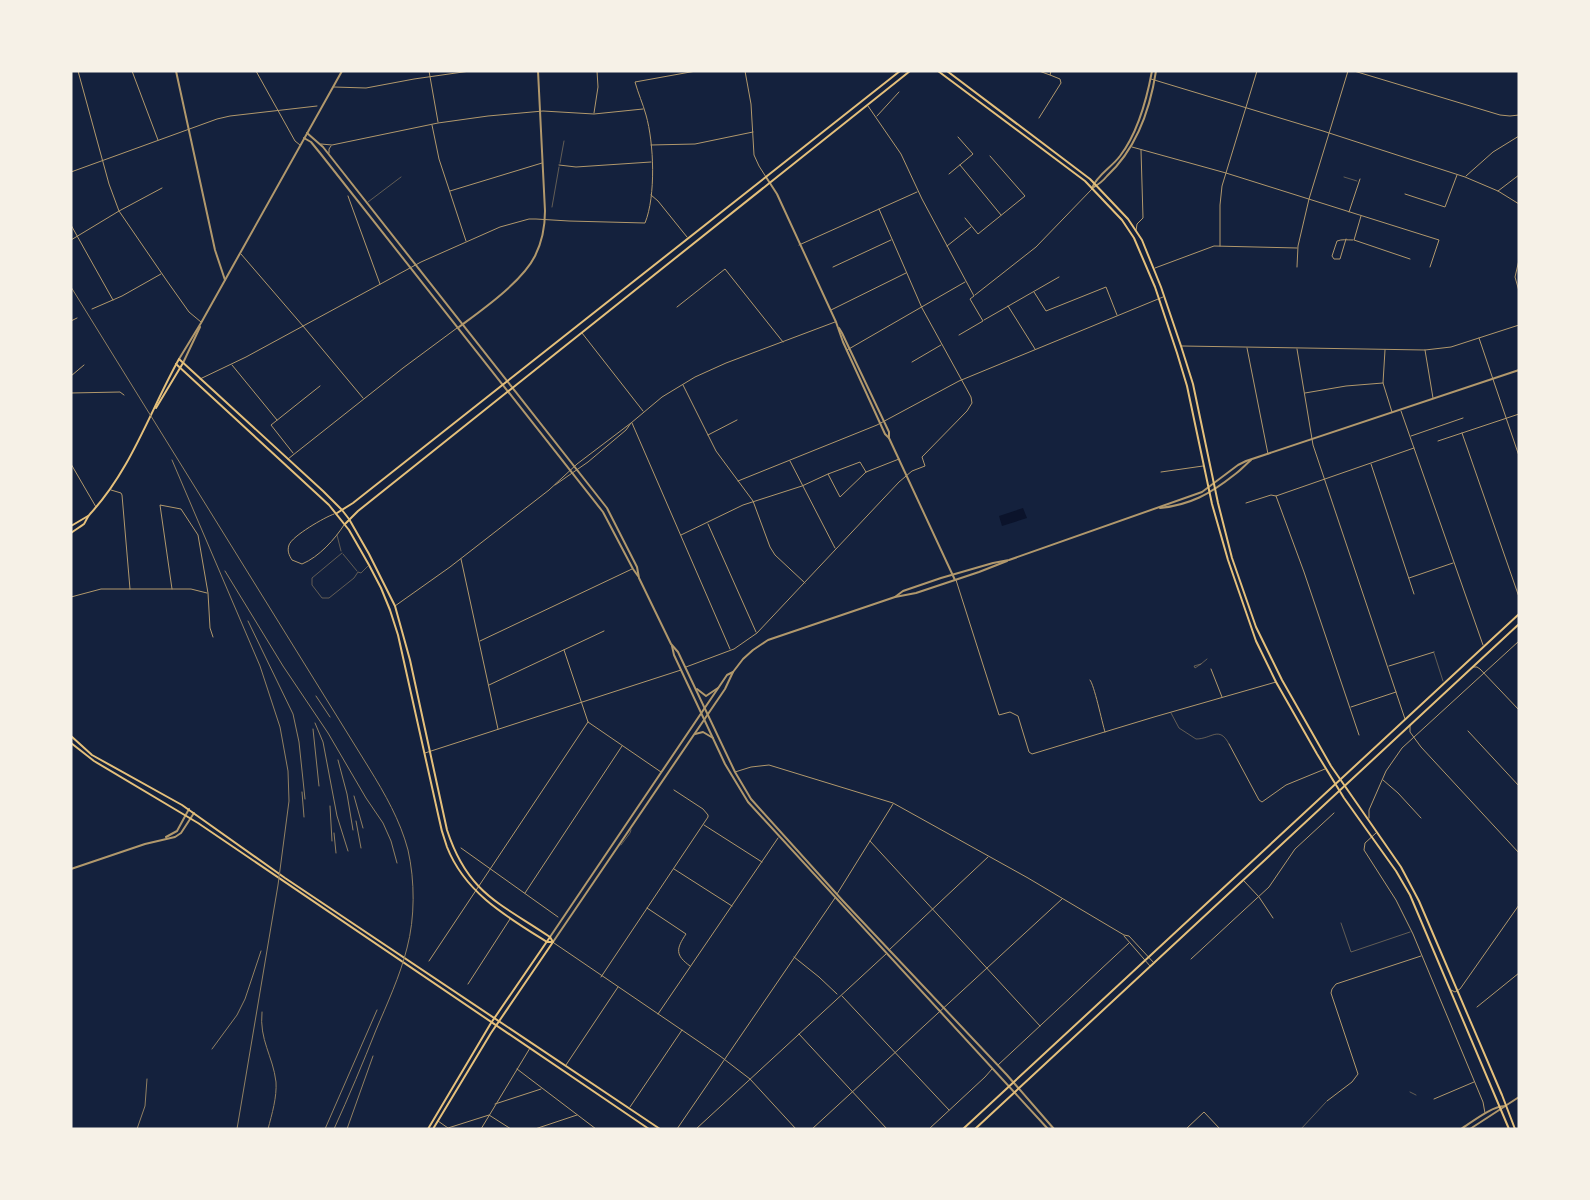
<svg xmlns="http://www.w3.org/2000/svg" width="1590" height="1200" font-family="'Alegreya Sans',sans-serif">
<rect width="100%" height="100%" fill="#14213d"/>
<path fill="#0b132b" d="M1023 508 1027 518 1002 526 999 516Z"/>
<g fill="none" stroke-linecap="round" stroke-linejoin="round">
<g stroke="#b1986c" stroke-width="0.5">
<path d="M560 163 564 141"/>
<path d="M1344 177 1357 181"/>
<path d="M368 202 401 177"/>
<path d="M552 207 559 167"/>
<path d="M337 535 341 551"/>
<path d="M342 553 312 578V585L322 598H329L354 578 358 572 361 573 368 566"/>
<path d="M343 554 357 571"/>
<path d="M1434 653 1443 681"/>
<path d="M1201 664 1195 668 1194 666 1201 664 1207 659"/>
<path d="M1171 713 1179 728 1196 739C1212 739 1219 725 1229 744"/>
<path d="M621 845 630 833 631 830"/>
<path d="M1341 923 1351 952 1410 932"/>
<path d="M1410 1092 1416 1095"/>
<path d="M1301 1129 1326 1102"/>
</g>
<path stroke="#b1986c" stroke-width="1" d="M794 957 819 977 837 994"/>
<g stroke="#b1986c" stroke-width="1">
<path d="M78 71 109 184 119 211 167 281 189 312 201 322"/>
<path d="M132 71 158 140"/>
<path d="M256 71 295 141 300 145"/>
<path d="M429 71 438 122"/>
<path d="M745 71 751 104 754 155 759 166 766 177"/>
<path d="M1039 71 1050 75"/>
<path d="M1354 71 1500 115 1510 116 1519 115"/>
<path d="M1151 79 1323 131 1465 177 1498 191 1519 204"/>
<path d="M334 87 366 88 414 79 470 71"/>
<path d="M868 106 901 154 922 199 974 296 970 299 983 321 959 335"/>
<path d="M594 113 598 87 597 71"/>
<path d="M877 116 899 92"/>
<path d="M1039 118 1061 83 1060 79 1050 75 1051 71"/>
<path d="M432 125 439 159 466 241"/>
<path d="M321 144 332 145 438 123 488 116 543 111 594 114 643 109"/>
<path d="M651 145 695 144 753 132"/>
<path d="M1132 147 1226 173 1439 240 1430 267"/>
<path d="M329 153V149L331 146"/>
<path d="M559 165 576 167 651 162"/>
<path d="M960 165 1001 215"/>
<path d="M71 172 217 119 230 116 317 106"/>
<path d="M949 174 973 154 958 137"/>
<path d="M1466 176 1493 152 1519 136"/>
<path d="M450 191 542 163"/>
<path d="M1498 191 1519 175"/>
<path d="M1405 194 1445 207 1457 175"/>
<path d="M651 195 658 201 687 237"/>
<path d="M348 196 380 284"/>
<path d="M1349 212 1360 179"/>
<path d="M1361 216 1354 240 1410 259"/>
<path d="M965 218 978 234 1025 196 990 156"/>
<path d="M71 225 113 300"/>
<path d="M1136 231 1137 224 1143 218 1141 150"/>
<path d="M1346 239 1340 259H1334L1332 256 1337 241C1342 239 1347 240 1353 240"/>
<path d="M71 240 119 211 162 188"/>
<path d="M799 245 917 192"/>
<path d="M947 246 971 227"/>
<path d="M1220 246V205L1222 186 1257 71"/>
<path d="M241 254 303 326 363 398"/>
<path d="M1519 260 1515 277 1519 291"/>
<path d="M833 267 891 240"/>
<path d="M1297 267 1298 246 1309 199 1348 71"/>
<path d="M1155 268 1214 246 1297 248"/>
<path d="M1034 292 1046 311 1106 287 1117 315"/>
<path d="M975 295 1036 247 1092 189"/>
<path d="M1008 306 1035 349"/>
<path d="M677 307 725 269 783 342"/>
<path d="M92 309 122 296 161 274"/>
<path d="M831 310 906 273"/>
<path d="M984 320 1059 277"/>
<path d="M71 321 77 318"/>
<path d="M582 333 643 411"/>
<path d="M1479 338 1519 456"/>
<path d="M1182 346 1425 350 1451 347 1519 325"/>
<path d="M1247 348 1268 454"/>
<path d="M1297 349 1313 445 1405 719"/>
<path d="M847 350 965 282"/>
<path d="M1385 350 1383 383 1392 412"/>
<path d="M1425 350 1433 398"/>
<path d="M912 362 941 345"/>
<path d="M232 365 277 420"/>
<path d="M71 376 84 365"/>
<path d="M200 379 246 357 421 262 500 227 529 219H536L569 221 645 223C656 196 654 143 646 115 643 104 638 93 635 82L696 71"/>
<path d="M683 385 716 451 753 501 770 547 775 555 805 583"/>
<path d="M71 393 120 392 124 395"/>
<path d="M1305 393 1346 386 1383 383"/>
<path d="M1401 411 1483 645"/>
<path d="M632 423 730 649"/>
<path d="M1462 433 1519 597"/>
<path d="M708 435 737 420"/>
<path d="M1411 436 1463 418"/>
<path d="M1438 441 1519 414"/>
<path d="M293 453 271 425 320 386"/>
<path d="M288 459 403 368 457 328"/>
<path d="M790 461 835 548"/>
<path d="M71 464 96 507"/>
<path d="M1371 464 1414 594"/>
<path d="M866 472 860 462 828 474 840 497 866 472 899 459"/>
<path d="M1161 472 1203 466"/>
<path d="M738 481 877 425 959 381 1163 297"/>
<path d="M555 485 588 462 626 430 631 423"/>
<path d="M111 490 121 493 122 495 130 589"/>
<path d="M1276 496 1304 572 1359 735"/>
<path d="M1246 503 1271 495 1276 496 1414 448"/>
<path d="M334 514C325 517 292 536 289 545 287 551 289 555 292 560L302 564C319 557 335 539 344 525"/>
<path d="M708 524 756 632"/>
<path d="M681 535 743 505 802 486 828 474"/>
<path d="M461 559 498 729"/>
<path d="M1409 578 1453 563"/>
<path d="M956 580 999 715 1010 712 1018 716 1029 752 1032 754 1154 717 1276 682"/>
<path d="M172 589 160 505 181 509 198 535 208 593 210 628 213 637"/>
<path d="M71 597 101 589H191L207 593"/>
<path d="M395 606 450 567 549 490 577 464 631 423 662 397 695 377 726 363 835 322"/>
<path d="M480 641 632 569"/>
<path d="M564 650 588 722 661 772"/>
<path d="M1389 666 1434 652"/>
<path d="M686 667 734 649 757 633 899 482 912 471 925 466 922 457 967 411 972 403 971 397 922 308 879 209"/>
<path d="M1473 667H1477L1480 669 1519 710"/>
<path d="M1211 669 1222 697"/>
<path d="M1090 680C1094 684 1102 722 1105 732"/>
<path d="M489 685 604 631"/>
<path d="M1351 707 1396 692"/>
<path d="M1410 725V732L1421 747 1519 853"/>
<path d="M1468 731 1519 786"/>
<path d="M1229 744 1259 800 1262 802 1286 785 1325 769"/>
<path d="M425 753 681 670"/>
<path d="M735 772 751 767 769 765 893 803 1028 878 1124 935 1129 936 1154 963"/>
<path d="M1383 780 1398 793 1421 818"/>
<path d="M1369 818V810L1386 771 1402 748 1519 641"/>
<path d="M704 825 762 862"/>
<path d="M1376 833 1365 843 1364 850 1396 900 1413 934 1483 1102 1485 1113"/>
<path d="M870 841 1040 1026"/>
<path d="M461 848 558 917"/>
<path d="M674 869 732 906"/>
<path d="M1244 881 1259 897 1273 918"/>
<path d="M525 893 622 746"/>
<path d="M837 894 893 804"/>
<path d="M647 908 686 934C676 949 675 955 690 966"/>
<path d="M1124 936 1150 966"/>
<path d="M554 943 720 1056 750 1079 796 1129"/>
<path d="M889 950 988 857"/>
<path d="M1191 959 1269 887 1295 849 1334 813"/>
<path d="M429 961 588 722"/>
<path d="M601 977 708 817V815L703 809 674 790"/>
<path d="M468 984 510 919"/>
<path d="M1451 990 1455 992 1460 989 1519 905"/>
<path d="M842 996 949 1110"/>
<path d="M1477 1007 1519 973"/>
<path d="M658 1014 778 838"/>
<path d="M799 1034 887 1129"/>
<path d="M566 1065 618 987"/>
<path d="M998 1065 1129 943"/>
<path d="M517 1069 596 1129"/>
<path d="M1434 1099 1474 1082"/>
<path d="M1327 1101 1352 1082 1358 1074 1331 993 1332 989 1336 984 1421 956"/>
<path d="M495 1104 541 1089"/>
<path d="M630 1107 682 1030"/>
<path d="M438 1121 448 1128 489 1115 511 1129"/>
<path d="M481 1129 530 1048"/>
<path d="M535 1129 577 1115"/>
<path d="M677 1129 835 898"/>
<path d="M696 1129 886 954"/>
<path d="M812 1129 1062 899"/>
<path d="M929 1129 985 1077 992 1069"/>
<path d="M1186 1129 1204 1112 1220 1129"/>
</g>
<g stroke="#b1986c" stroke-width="2">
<path d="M176 71 215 250 225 280"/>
<path d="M307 133 323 147 607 508 637 567 639 578 671 644 678 652 735 772 751 799 843 901 1007 1075 1054 1129"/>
<path d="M304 138 311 142 320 153 603 512 633 569 638 576"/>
<path d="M766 177 777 194 836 322 843 342 885 434 889 438"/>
<path d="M1092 188C1098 185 1103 181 1107 176 1136 149 1150 110 1156 71"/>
<path d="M1092 188C1097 175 1112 167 1120 156 1137 134 1147 98 1152 71"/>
<path d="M459 327C482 310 522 282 535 256 542 242 545 226 545 211L538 71"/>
<path d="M839 328 842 333 889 432V438L955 580"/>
<path d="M179 359 201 323 342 71"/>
<path d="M183 363 200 327"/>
<path d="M1160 508C1190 505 1210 494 1234 475 1240 471 1245 465 1251 460"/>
<path d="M895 597 903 591 941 578 993 563 1009 560 1202 492 1238 465 1246 461 1519 370"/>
<path d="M672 646 674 655 725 764 748 802 1048 1129"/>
<path d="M697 689 706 696 718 688"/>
<path d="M695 734 703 732 713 738"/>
<path d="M166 837 177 831 189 809"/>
<path d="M71 869 145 844 175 837 181 833 194 813"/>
<path d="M550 937 727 675 733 672"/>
<path d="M553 942 725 689 733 672 743 659 753 650 768 640 895 597 916 593 979 572 1007 561"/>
<path d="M1461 1129C1472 1122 1492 1106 1505 1106"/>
<path d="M1470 1129 1519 1097"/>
</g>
<g stroke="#e5c07b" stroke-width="2">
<path d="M938 71 1085 181 1122 220 1134 238 1155 287 1177 353 1187 386 1212 504 1228 560 1256 641 1276 682 1317 754 1344 798 1396 871 1410 895 1509 1129"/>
<path d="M947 71 1090 179 1128 219 1142 240 1161 287 1181 346 1193 384 1218 503 1232 558 1256 627 1282 680 1331 766 1401 867 1419 901 1502 1095 1515 1129"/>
<path d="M176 364 329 505 349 530 369 565 381 588 390 610 398 635 438 814C440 825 443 836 447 847 465 893 507 917 547 942H552"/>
<path d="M156 408 183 363"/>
<path d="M337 513 353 503 900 71"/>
<path d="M345 524 358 511 910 71"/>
<path d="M71 526 88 516"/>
<path d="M71 533C75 530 80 527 84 524 86 521 87 517 90 514 131 470 150 411 179 359L323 491 342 510 349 519 369 554 395 606 410 660 447 830C468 894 500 903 550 937L553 942"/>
<path d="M71 736 92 755 182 805 285 878 660 1129"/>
<path d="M71 743 94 761 198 823 649 1129"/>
<path d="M428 1129 491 1023 550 937"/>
<path d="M433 1129 491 1033 553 942"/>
<path d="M963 1129 1519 614"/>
<path d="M975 1129 1519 624"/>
</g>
<g stroke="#918062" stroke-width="1">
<path d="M71 287 369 768C385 794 400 820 408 850 415 881 415 918 407 948 400 976 387 1004 376 1030 363 1063 349 1096 334 1129"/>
<path d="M172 460 260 666 280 727 288 771 289 801 278 885 237 1129"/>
<path d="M225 571 283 666 328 733 366 798 383 823 391 841 397 863"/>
<path d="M248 621 293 714 299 742 305 799"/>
<path d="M316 696 330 717"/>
<path d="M315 723 323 742 337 816 348 851"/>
<path d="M313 729 319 786"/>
<path d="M338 760 347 794 353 830"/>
<path d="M302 792 304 817"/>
<path d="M354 796 363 828"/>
<path d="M330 806 332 841"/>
<path d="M356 821 361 848"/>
<path d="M334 833 336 853"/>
<path d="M262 1012C259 1040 273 1056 276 1082 277 1097 272 1114 268 1129"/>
<path d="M212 1049 237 1015 245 999 261 951"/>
<path d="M137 1129 145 1106 147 1079"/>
<path d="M325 1129 377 1010"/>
<path d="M347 1129 373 1056"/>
</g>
</g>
<rect width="1590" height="1200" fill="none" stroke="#f6f1e7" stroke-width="145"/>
</svg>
